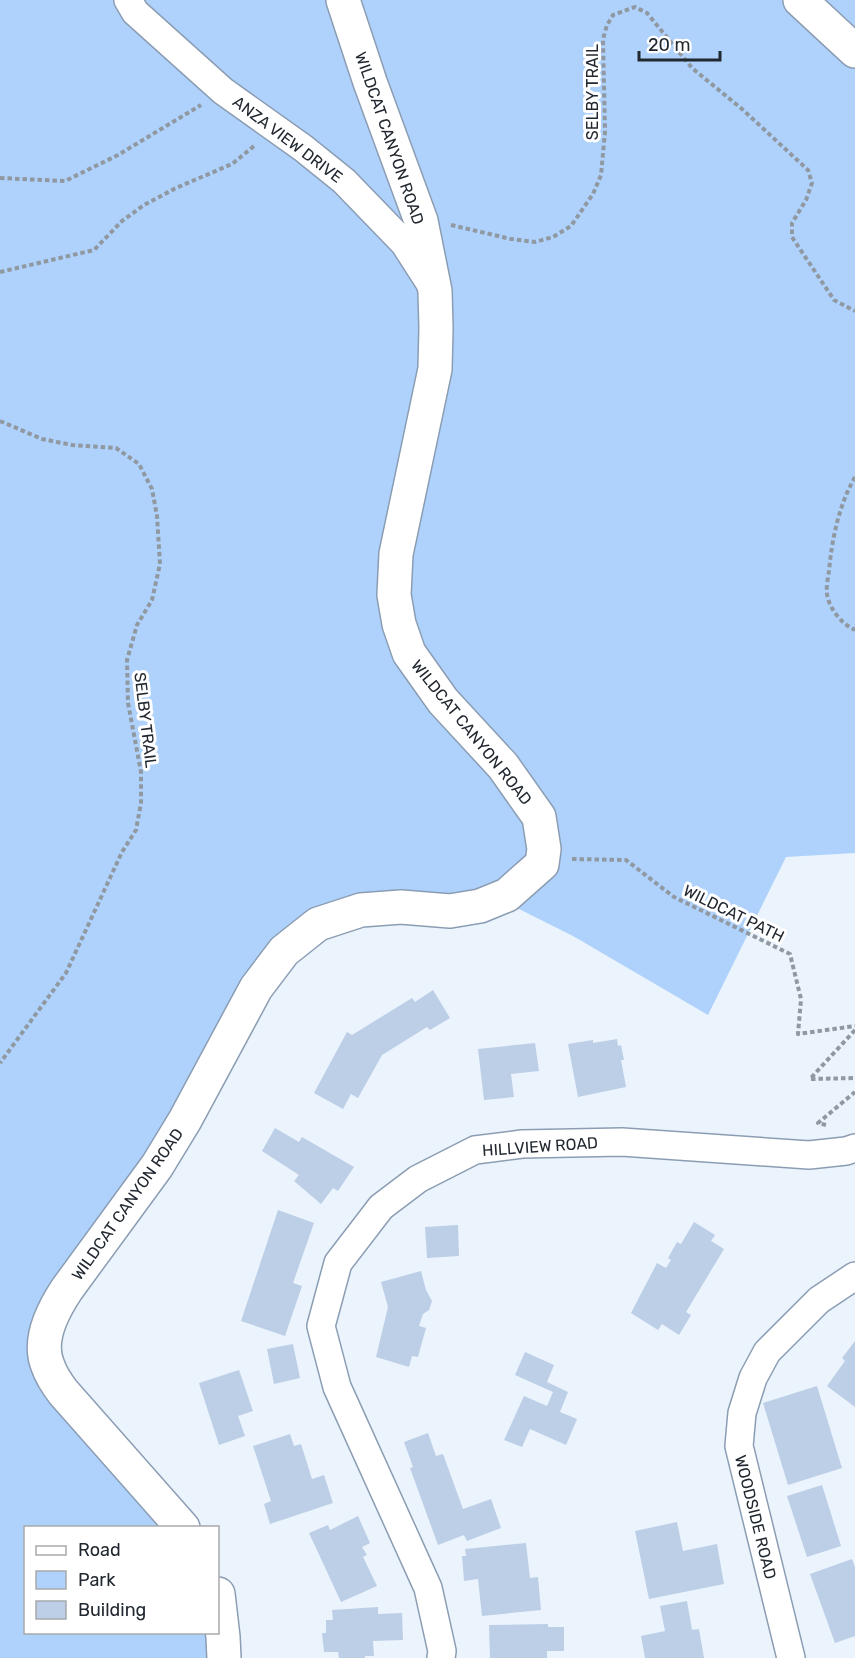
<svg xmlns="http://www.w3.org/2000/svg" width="855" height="1658" font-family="Rubik,sans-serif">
<rect width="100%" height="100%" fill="#ebf3fd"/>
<path fill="#afd2fc" d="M0 0H855V853L786 857 708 1015 573 936 507 903 411 908 283 951 44 1351 183 1527 26 1528V1632H218L224 1658H0Z"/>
<g fill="#bccfe7">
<path d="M433 990 450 1018 430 1030 427 1027 382 1055 358 1098 351 1094 343 1109 314 1093 347 1032 352 1035 412 998 415 1002Z"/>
<path d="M617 1039 618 1046 621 1045 624 1060H621L626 1087 578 1097 568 1044 593 1040V1043Z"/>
<path d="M535 1043 539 1071 511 1074 514 1097 484 1100 478 1049Z"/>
<path d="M275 1128 299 1142 302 1137 354 1167 338 1191 333 1188 321 1204 294 1181 299 1175 262 1151Z"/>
<path d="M278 1210 314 1223 293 1283 302 1286 285 1336 241 1321Z"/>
<path d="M694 1222 715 1235 711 1241 724 1249 686 1312 691 1315 679 1335 662 1324 658 1330 631 1313 657 1263 666 1268 671 1260 668 1258 677 1242 681 1244Z"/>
<path d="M458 1225 459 1256 427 1258 425 1227Z"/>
<path d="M421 1271 426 1290 432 1301 429 1310 423 1314 419 1326 426 1328 418 1357 412 1356 409 1367 376 1357 388 1307 381 1282Z"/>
<path d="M855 1341V1407L827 1386 845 1361 842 1358Z"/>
<path d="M293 1344 300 1378 274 1384 267 1349Z"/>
<path d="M525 1352 554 1365 547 1382 568 1392 560 1412 577 1419 566 1445 530 1429 522 1447 504 1440 524 1396 547 1406 553 1392 515 1375Z"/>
<path d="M239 1370 253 1411 238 1416 245 1436 219 1445 199 1383Z"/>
<path d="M817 1386 842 1468 788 1485 763 1403Z"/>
<path d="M428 1433 436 1456 443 1454 463 1509 491 1499 501 1528 467 1541 464 1535 438 1545 410 1468 413 1467 404 1442Z"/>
<path d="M290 1434 294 1446 301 1444 312 1479 324 1475 333 1503 270 1524 264 1504 271 1501 253 1446Z"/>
<path d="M822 1485 841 1546 807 1557 787 1496Z"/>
<path d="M358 1516 370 1543 362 1547 367 1555 363 1557 377 1586 341 1602 309 1533 328 1525 330 1530Z"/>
<path d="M677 1522 683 1551 717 1544 724 1584 649 1599 635 1531Z"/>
<path d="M526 1543 530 1578 538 1577 541 1610 482 1616 478 1579 464 1581 462 1556H466L465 1549Z"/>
<path d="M852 1559 855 1567V1636L835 1643 810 1574Z"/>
<path d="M687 1601 692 1630 699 1629 704 1658H645L641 1636 665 1631 660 1606Z"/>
<path d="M378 1607V1614L402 1613 403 1640 373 1641 374 1656H365V1658H339L338 1652H324L322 1633H326V1620H333L332 1610Z"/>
<path d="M548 1624V1627H564V1651H547V1658H490L489 1625Z"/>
</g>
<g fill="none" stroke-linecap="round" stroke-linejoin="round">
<defs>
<g id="street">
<path d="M128 0 135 12 223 91 303 148 344 181 404 243 431 285"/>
<path d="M441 1658 442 1651 428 1588 337 1387 321 1326 338 1263 381 1207 418 1179 475 1150 522 1144 622 1142 809 1155 846 1151 855 1148"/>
<path d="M791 1658 739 1446 742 1413 753 1378 767 1352 819 1300 855 1276"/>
</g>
<g id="secondary">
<path d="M800 0 855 51"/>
<path d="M183 1528 63 1392C57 1384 51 1375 48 1366 37 1341 53 1310 67 1289L157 1166 185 1120 256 988 284 951 318 924 361 910 401 907 450 911 480 906 507 895 542 864 544 849 539 817 503 766 443 701 409 653 399 624 394 595 396 554 435 369 436 328 435 291 421 221 370 82 343 0"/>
<path d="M218 1594 223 1637 224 1658"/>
</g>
</defs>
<use href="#street" stroke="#8b9db3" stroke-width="30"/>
<use href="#secondary" stroke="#8b9db3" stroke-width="36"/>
<g stroke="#9098a1" stroke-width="4" stroke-dasharray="4.5 3" stroke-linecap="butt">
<path d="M0 178 65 181 118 155 201 105"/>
<path d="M451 225 511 239 535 242 553 237 571 226 593 194 601 175 605 132 603 39 607 25 613 15 635 7 647 13 692 68 742 109 808 170 812 183 806 200 792 223V237L834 300 855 311"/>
<path d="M0 272 94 250 122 221 144 205 176 188 232 164 254 146"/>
<path d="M0 421 42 439 72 445 116 448 139 464 152 489 157 516 160 564 152 600 137 625 127 660 128 703 141 772V803L136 830 122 852 66 973 0 1063"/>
<path d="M855 477C839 505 832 538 829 571 828 578 826 587 827 594 829 609 842 624 855 630"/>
<path d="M572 859 626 860 674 897 790 954 801 999 798 1034 855 1026"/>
<path d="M855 1030 810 1079 855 1078"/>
<path d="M826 1125 818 1123 855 1092"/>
</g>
<use href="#street" stroke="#fff" stroke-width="27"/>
<use href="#secondary" stroke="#fff" stroke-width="33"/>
</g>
<g text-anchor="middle" stroke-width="6" stroke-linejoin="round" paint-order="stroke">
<g font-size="16" fill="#212830" stroke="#fff">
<text transform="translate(592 92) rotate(-90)" y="6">SELBY TRAIL</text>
<text transform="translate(390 138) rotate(71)" y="6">WILDCAT CANYON ROAD</text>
<text transform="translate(288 139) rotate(37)" y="6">ANZA VIEW DRIVE</text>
<text transform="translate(146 720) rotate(83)" y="6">SELBY TRAIL</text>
<text transform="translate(472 732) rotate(51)" y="6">WILDCAT CANYON ROAD</text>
<text transform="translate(734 913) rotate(26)" y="6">WILDCAT PATH</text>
<text transform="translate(540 1146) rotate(-4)" y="6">HILLVIEW ROAD</text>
<text transform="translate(127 1204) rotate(-55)" y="6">WILDCAT CANYON ROAD</text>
<text transform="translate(756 1517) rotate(76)" y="6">WOODSIDE ROAD</text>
</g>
</g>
<rect x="24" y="1526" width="195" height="108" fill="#ffffff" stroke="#a6a9ac" stroke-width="1.5"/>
<rect x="36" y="1546" width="30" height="9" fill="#ffffff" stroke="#a6a9ac" stroke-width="1.5"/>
<text x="78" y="1556" font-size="18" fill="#212830">Road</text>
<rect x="36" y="1571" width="30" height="18" fill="#afd2fc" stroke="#a6a9ac" stroke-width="1.5"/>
<text x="78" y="1586" font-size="18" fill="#212830">Park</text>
<rect x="36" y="1601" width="30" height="18" fill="#bccfe7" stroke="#a6a9ac" stroke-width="1.5"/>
<text x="78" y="1616" font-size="18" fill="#212830">Building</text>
<path d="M639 51v9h81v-9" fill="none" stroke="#212830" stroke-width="3"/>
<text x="648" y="51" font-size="18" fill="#212830" stroke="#ffffff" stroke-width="4.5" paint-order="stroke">20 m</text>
</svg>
